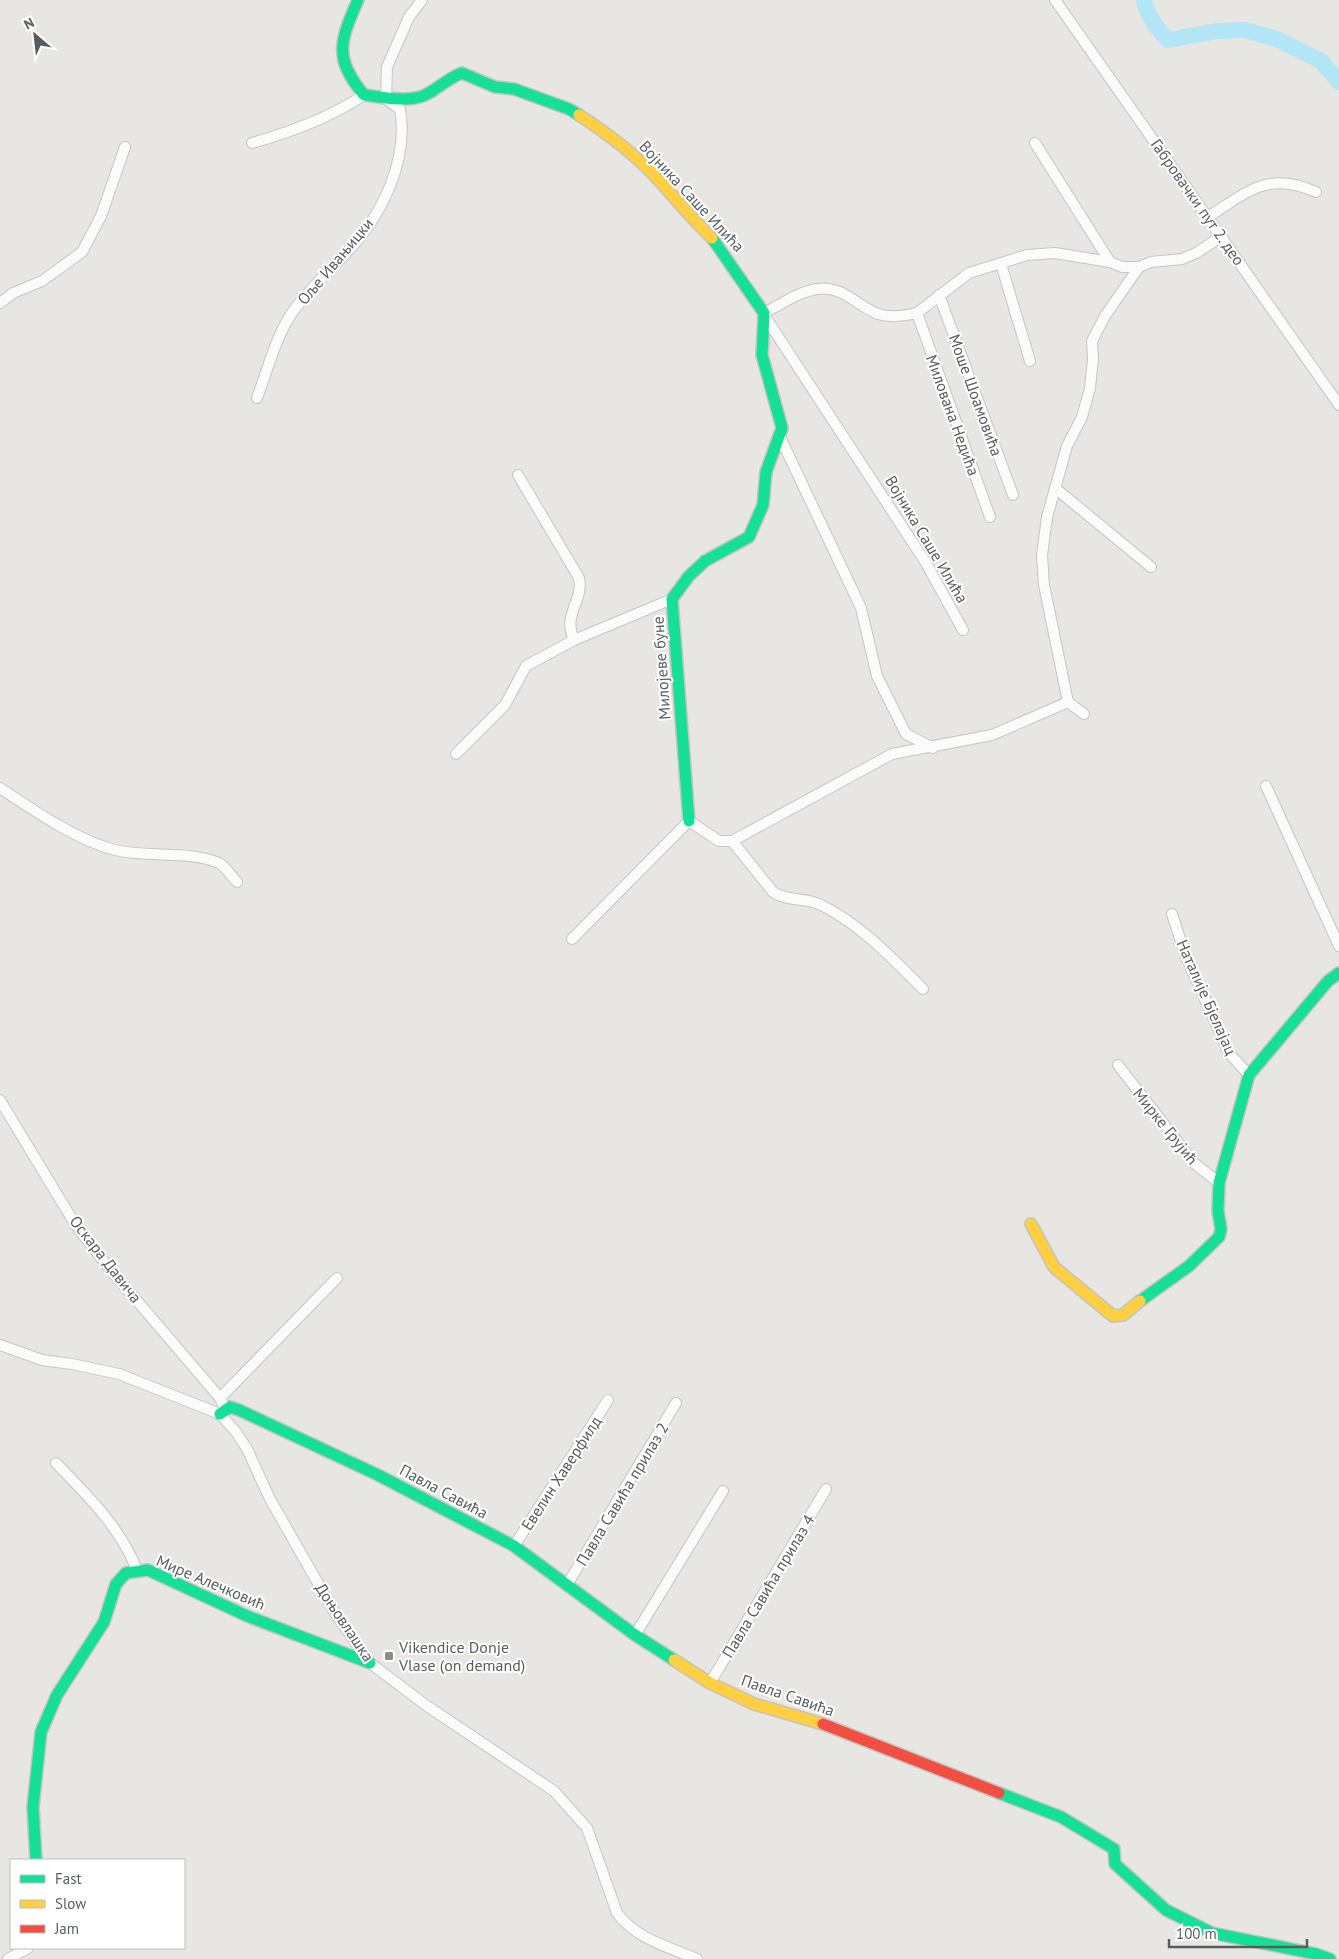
<svg xmlns="http://www.w3.org/2000/svg" width="1339" height="1959" font-family="'PT Sans',sans-serif">
<rect width="100%" height="100%" fill="#e8e6e2"/>
<g fill="none" stroke-linecap="round" stroke-linejoin="round">
<path stroke="#b2e5f6" stroke-width="16" d="M1144 0C1147 16 1157 28 1168 40L1217 31 1245 30 1277 39 1321 61 1339 82"/>
<defs>
<g id="street">
<path d="M1055 0 1339 405"/>
<path d="M252 143C291 132 331 117 364 95"/>
<path d="M1035 143 1110 262"/>
<path d="M1208 217C1249 191 1267 171 1316 192"/>
<path d="M1001 264 1030 361"/>
<path d="M939 295 1013 495"/>
<path d="M0 303 13 293 42 281 82 252 101 216 125 147"/>
<path d="M764 313C780 305 799 291 818 289 842 285 857 306 878 314 890 318 904 316 917 313L969 273 1027 255 1055 253 1110 262 1122 267H1139L1151 262 1182 259 1198 252 1222 236"/>
<path d="M917 313 990 517"/>
<path d="M764 315 926 563 963 630"/>
<path d="M257 398C268 369 276 335 294 310 310 288 330 271 348 251 382 215 409 160 400 109L386 99 387 67 409 17 422 0"/>
<path d="M780 437 861 608 877 676 906 734 933 748"/>
<path d="M518 475 579 578C584 601 562 614 574 640"/>
<path d="M1055 488 1151 567"/>
<path d="M1068 702 1044 585 1042 555 1047 517 1067 446 1082 417 1090 388 1093 359 1092 341 1105 316 1139 267"/>
<path d="M456 754 505 705 526 666 574 640 672 599"/>
<path d="M1266 786 1339 946"/>
<path d="M0 788C32 809 66 833 102 846 138 860 186 849 219 863 225 866 232 877 237 882"/>
<path d="M732 841 773 892C788 902 806 897 821 905 860 924 892 958 923 989"/>
<path d="M1172 914 1185 954 1229 1053 1249 1075"/>
<path d="M572 939 689 821 719 841H732L892 754 992 735 1068 702 1084 714"/>
<path d="M1118 1065 1194 1163 1219 1183"/>
<path d="M0 1100 75 1224 109 1268 220 1398 225 1409"/>
<path d="M0 1345 42 1360 72 1364 119 1374 220 1414 236 1432 247 1449 270 1499 335 1613 370 1663 427 1706 554 1791 587 1828 617 1913C636 1939 669 1947 697 1959"/>
<path d="M220 1398 337 1278"/>
<path d="M56 1463C88 1496 120 1527 137 1570"/>
<path d="M514 1546 608 1400"/>
<path d="M567 1585 676 1403"/>
<path d="M635 1635 723 1491"/>
<path d="M710 1683 826 1489"/>
<path d="M8 1959 28 1948"/>
</g>
<g id="fast">
<path d="M358 0C340 41 333 58 364 95 383 97 411 104 429 93 441 86 449 78 462 73L495 87 514 89 569 109 579 115"/>
<path d="M689 821 672 599 689 576 705 561 749 537 763 505 766 472 782 428 762 355 764 313 712 238"/>
<path d="M1140 1301 1189 1266 1219 1237 1221 1229 1218 1211 1219 1183 1249 1075 1328 981 1339 973"/>
<path d="M220 1414 230 1407 239 1410 378 1475 514 1546 635 1635 674 1660"/>
<path d="M999 1793 1061 1817 1114 1849 1115 1864 1166 1910 1212 1933 1316 1954 1330 1959"/>
<path d="M36 1860 33 1807 41 1732 57 1695 104 1622 116 1584 126 1573 148 1570 247 1616 370 1663"/>
</g>
<g id="slow">
<path d="M579 115C605 132 630 150 652 173 672 194 690 217 712 238"/>
<path d="M1031 1224 1054 1267 1113 1316 1123 1315 1140 1301"/>
<path d="M674 1660 710 1683 754 1704 823 1724"/>
</g>
<path id="jam" d="M823 1724 999 1793"/>
</defs>
<use href="#street" stroke="#c4c5c5" stroke-width="12"/>
<use href="#fast" stroke="#c3c4c3" stroke-width="14"/>
<use href="#slow" stroke="#c3c4c3" stroke-width="14"/>
<use href="#jam" stroke="#c3c4c3" stroke-width="14"/>
<use href="#street" stroke="#fcfbfb" stroke-width="10"/>
<use href="#fast" stroke="#16e098" stroke-width="11"/>
<use href="#slow" stroke="#ffcf43" stroke-width="11"/>
<use href="#jam" stroke="#f24e42" stroke-width="11"/>
</g>
<rect fill="#8a8d8e" stroke="#fff" stroke-width="2" x="384" y="1651" width="10" height="10" rx="2.5"/>
<g text-anchor="middle" stroke-width="4" stroke-linejoin="round" paint-order="stroke">
<g font-size="16" fill="#575d61" stroke="#fff">
<text transform="translate(692 196) rotate(47)" y="6">Војника Саше Илића</text>
<text transform="translate(1198 202) rotate(55)" y="6">Габровачки пут 2. део</text>
<text transform="translate(335 261) rotate(-50)" y="6">Оље Ивањицки</text>
<text transform="translate(976 395) rotate(70)" y="6">Моше Шоамовића</text>
<text transform="translate(953 415) rotate(70)" y="6">Милована Недића</text>
<text transform="translate(927 539) rotate(59)" y="6">Војника Саше Илића</text>
<text transform="translate(661 668) rotate(-94)" y="6">Милојеве буне</text>
<text transform="translate(1207 997) rotate(66)" y="6">Наталије Бјелајац</text>
<text transform="translate(1166 1126) rotate(51)" y="6">Мирке Грујић</text>
<text transform="translate(106 1259) rotate(52)" y="6">Оскара Давича</text>
<text transform="translate(561 1473) rotate(-57)" y="6">Евелин Хаверфилд</text>
<text transform="translate(444 1491) rotate(28)" y="6">Павла Савића</text>
<text transform="translate(622 1494) rotate(-59)" y="6">Павла Савића прилаз 2</text>
<text transform="translate(211 1582) rotate(23)" y="6">Мире Алечковић</text>
<text transform="translate(768 1586) rotate(-59)" y="6">Павла Савића прилаз 4</text>
<text transform="translate(345 1622) rotate(56)" y="6">Доњовлашка</text>
<text transform="translate(788 1695) rotate(19)" y="6">Павла Савића</text>
</g>
<g font-size="16" fill="#575d61" stroke="#fff" text-anchor="start">
<text x="399" y="1653">Vikendice Donje<tspan x="399" dy="18">Vlase (on demand)</tspan></text>
</g>
</g>
<rect x="10" y="1859" width="175" height="90" fill="#ffffff" stroke="#bcbec0"/>
<rect x="20" y="1875" width="25" height="8" fill="#16e098" stroke="#bcbec0"/>
<text x="55" y="1884" font-size="15" fill="#575d61">Fast</text>
<rect x="20" y="1900" width="25" height="8" fill="#ffcf43" stroke="#bcbec0"/>
<text x="55" y="1909" font-size="15" fill="#575d61">Slow</text>
<rect x="20" y="1925" width="25" height="8" fill="#f24e42" stroke="#bcbec0"/>
<text x="55" y="1934" font-size="15" fill="#575d61">Jam</text>
<g transform="translate(35 35) rotate(332)" stroke="#ffffff" stroke-width="4" paint-order="stroke">
<path d="M0-4L9 19L0 12L-9 19Z" fill="#575d61"/>
<text y="-8" font-size="14" font-weight="bold" text-anchor="middle" fill="#575d61">N</text>
</g>
<path d="M1169 1939v8h138v-8" fill="none" stroke="#575d61" stroke-width="2.5"/>
<text x="1176" y="1939" font-size="15" fill="#575d61" stroke="#ffffff" stroke-width="4" paint-order="stroke">100 m</text>
</svg>
